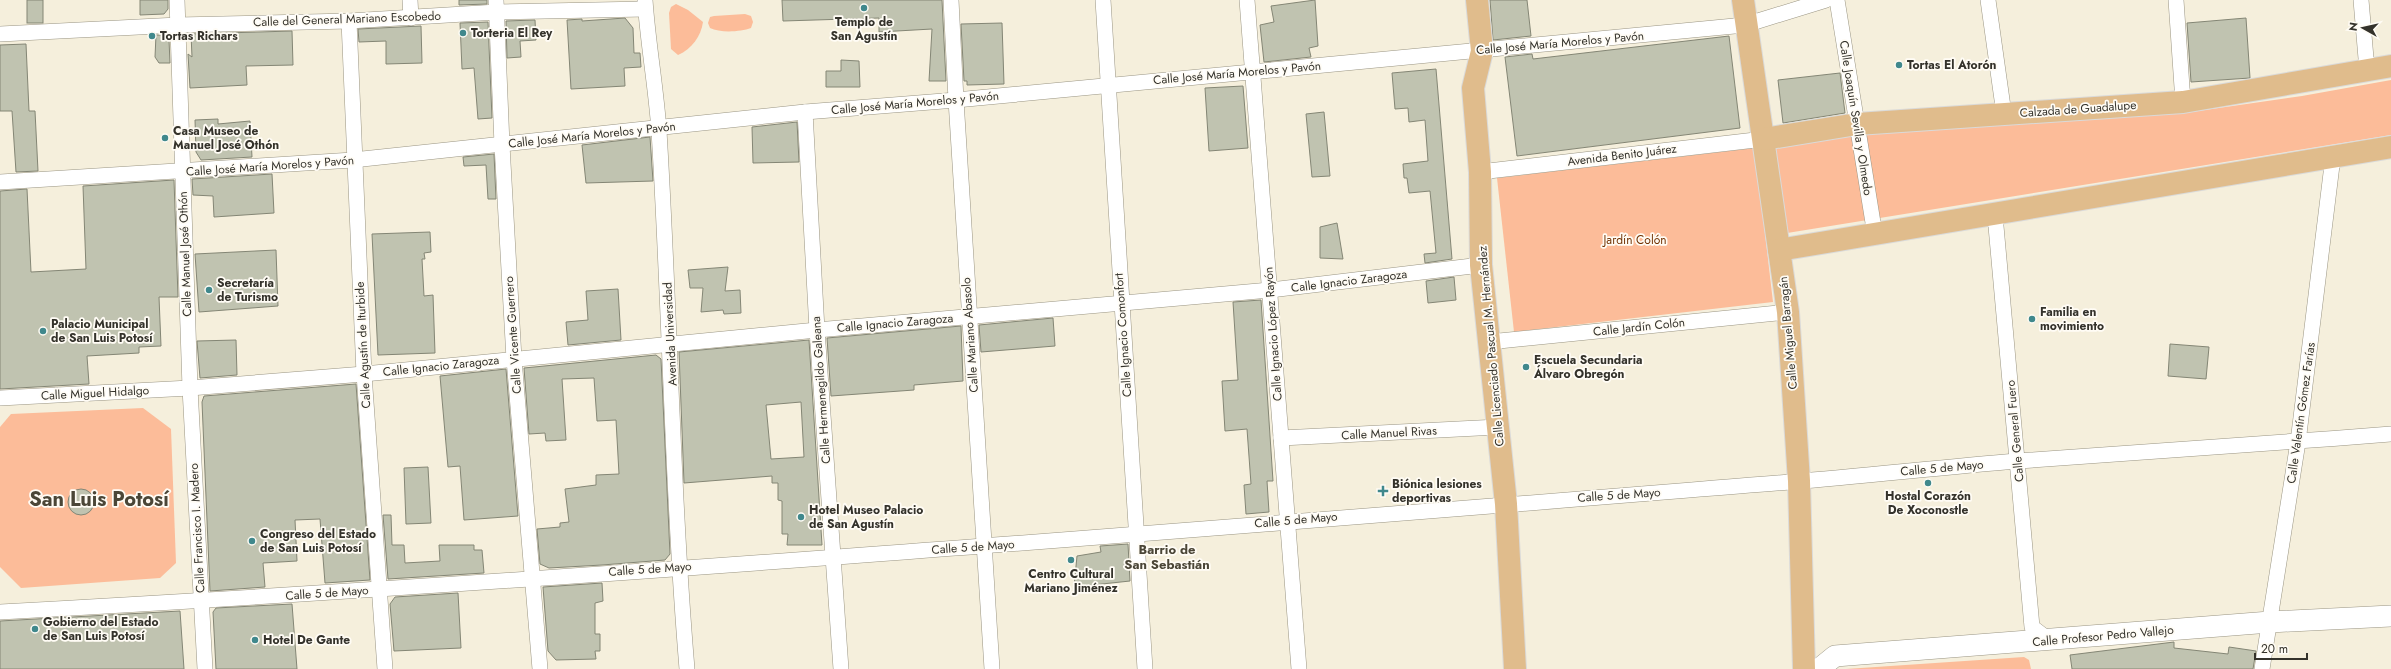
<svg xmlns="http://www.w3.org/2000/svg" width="2391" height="669" font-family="Jost,sans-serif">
<rect width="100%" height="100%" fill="#f5efdc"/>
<g fill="#fcbc99">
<path d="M676 4 688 10 703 22C701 36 692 49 678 55L671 49 669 13 671 7Z"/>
<path d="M745 14 751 16 753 22 751 28C740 32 720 33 710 28L708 23 710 17 714 16Z"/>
<path d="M2391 80V135L1781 234 1769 147 1858 130 2184 113 2302 96Z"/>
<path d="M1755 148 1773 302 1514 332 1497 178Z"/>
<path d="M143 408 171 429 176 563 160 578 21 588 0 567V427L11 414Z"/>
<path d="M2024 657 2029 660 2031 669H1846Z"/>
</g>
<g fill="#c0c3b0" stroke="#848675" fill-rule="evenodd">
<rect x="27" y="0" width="16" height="23"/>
<path d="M140 0H168V9L164 14 140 15Z"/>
<path d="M459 0H487V4L459 5Z"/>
<path d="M782 0H942L946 81H929L932 29 879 32V18L783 21Z"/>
<path d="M1315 0 1318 46 1309 48 1311 57 1264 62 1260 25 1274 22 1271 6Z"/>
<path d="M1490 0H1527L1531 36 1493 40Z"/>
<path d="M625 18 633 28 634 53H640L641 67 624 68 625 86 571 89 567 20 582 19V21Z"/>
<path d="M2246 18 2250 78 2191 82 2187 23Z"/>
<path d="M535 20 536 40 520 41 521 57 507 58 506 21Z"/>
<path d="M488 22 492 118 478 119 474 68 462 69 460 23Z"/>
<path d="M1002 23 1004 84 967 85V81H964L961 24Z"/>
<path d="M421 26 422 63 386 64V41L359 42 358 29Z"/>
<path d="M292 31 293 65 246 66 247 85 190 88 188 54 192 57 191 34Z"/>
<path d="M156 35H163L169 40 170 63H159L155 57Z"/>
<path d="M1729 36 1740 128 1517 156 1505 57 1532 54 1533 59Z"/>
<path d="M26 44 29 111H35L38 171 16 172 12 111H0V45Z"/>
<path d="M841 60 859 61 860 87H826V71H841Z"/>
<path d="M1436 69 1452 259 1425 263 1424 254 1436 253 1430 191 1409 193 1407 178H1404L1403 164 1428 161 1425 120 1409 122 1408 108 1395 109 1392 73Z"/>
<path d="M1840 73 1845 113 1783 123 1778 80Z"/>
<path d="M1243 86 1248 148 1209 151 1205 88Z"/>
<path d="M1324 112 1330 176 1312 177 1306 114Z"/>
<path d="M218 119V124L250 121 252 157 201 160 196 152 195 120Z"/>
<path d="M797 122 799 162 753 163 752 127Z"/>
<path d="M650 137 653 181 586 183 582 145Z"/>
<path d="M494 154 496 199H488L486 165 464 166 463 157Z"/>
<path d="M272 174 274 213 214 217 213 196 193 195 192 179Z"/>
<path d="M174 180 178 297H159L161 346 139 347V353L87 356 89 384 0 389V191L27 189 31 272 86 269 83 186Z"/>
<path d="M1337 223 1343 259 1320 258V227Z"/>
<path d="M430 232 431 252 424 253 425 259H422L424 296 433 295 435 353 378 355 372 234Z"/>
<path d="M276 250 278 306 199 312 195 254Z"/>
<path d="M728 267 725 291 740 290 741 313 724 314 723 310 701 312 703 288H690L688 270Z"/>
<path d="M1454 277 1456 300 1428 303 1426 281Z"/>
<path d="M618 289 621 340 568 345 566 322 588 320 586 291Z"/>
<path d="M1261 300 1273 481H1267L1269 512 1246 514 1244 485 1251 484 1247 429 1225 431 1222 381 1238 380 1233 302Z"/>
<path d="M1053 318 1055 346 981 352 979 325Z"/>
<path d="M961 326 963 381 914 385V390L831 396 827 338Z"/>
<path d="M236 340 237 375 200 378 197 341Z"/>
<path d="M809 340 822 545H787L788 534H782V501L778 500V483H772V476L684 483 679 352ZM801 402 804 457 771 459 766 405Z"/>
<path d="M2170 344 2209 347 2206 379 2168 376Z"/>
<path d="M656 355 661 359 670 554 665 560 602 565 549 568 540 564 537 529 560 527V523L569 522 565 489 596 485V475L619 474 616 420 597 421 594 378 562 379 566 440 546 441 545 433 529 434 524 368Z"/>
<path d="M506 369 518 516 464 520 460 466 448 467 440 376Z"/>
<path d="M356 384 370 580 325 583 320 519 295 520 297 561 263 563 265 587 210 591 202 402 204 396Z"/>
<path d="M428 467 431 523 406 524 404 468Z"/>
<circle cx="81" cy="502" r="13"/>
<path d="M383 515H391L392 545H404L405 563 440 561 439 545H474V550H482L484 573 388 579Z"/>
<path d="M1128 544 1130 581 1074 587 1077 556 1101 552 1100 546Z"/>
<path d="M602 583 603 601 595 603V634H600V651H595L596 659 556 660 548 651 543 587Z"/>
<path d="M458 593 461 648 394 651 390 604 395 597Z"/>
<path d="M292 604 297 669H216L213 612 216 608Z"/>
<path d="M180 611 184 669H0V621Z"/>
<path d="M2174 642V648L2228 654 2229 647 2256 651 2253 669H2072L2070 655Z"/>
</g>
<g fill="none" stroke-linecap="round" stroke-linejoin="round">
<defs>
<g id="street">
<path d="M177 0 190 388 205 669"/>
<path d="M410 0 411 18"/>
<path d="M496 0 502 145 514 359 540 669"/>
<path d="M645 0C648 44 656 87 659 131 670 310 672 490 687 669"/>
<path d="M951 0 956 100 992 669"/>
<path d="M1103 0 1145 669"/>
<path d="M1247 0 1299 669"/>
<path d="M1837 0 1875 235"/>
<path d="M1988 0 2004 114"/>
<path d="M2176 0 2183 102"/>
<path d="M2361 0 2367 70"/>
<path d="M349 21 364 374 385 669"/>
<path d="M0 34 178 25 349 21 497 12 645 9"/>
<path d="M805 112 817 330 841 669"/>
<path d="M1480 172 1764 139"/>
<path d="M0 182 353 160 805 112 956 100 1745 25 1826 0"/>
<path d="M1995 215 2032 627 2049 640"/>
<path d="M1489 342 1788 312"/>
<path d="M0 398 190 388 364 374 817 330 1270 290 1481 265"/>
<path d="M1281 438 1498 427"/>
<path d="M0 612C598 579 1194 530 1790 482 1867 476 1942 467 2018 461 2143 451 2267 444 2391 434"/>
<path d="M2262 669 2298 442 2333 157"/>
</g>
<path id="secondary" d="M1819 669 1835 656 2270 622 2391 616"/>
<g id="primary">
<path d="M1477 0 1482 51 1473 88 1480 172 1481 265 1506 504 1515 669"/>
<path d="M1743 0 1788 312 1799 481 1804 669"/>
<path d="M1764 139 1857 124 2183 102 2391 66"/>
<path d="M1779 250 2391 147"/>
</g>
</defs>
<use href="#street" stroke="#9a9583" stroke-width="16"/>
<use href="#secondary" stroke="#9a9583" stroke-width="22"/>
<use href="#primary" stroke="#dadad9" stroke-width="24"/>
<use href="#street" stroke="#fff" stroke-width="15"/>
<use href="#secondary" stroke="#fff" stroke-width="21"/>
<use href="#primary" stroke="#e0bc8c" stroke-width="22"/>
</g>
<g fill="#40888c" stroke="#fffcf5" stroke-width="1.5">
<circle cx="864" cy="8" r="4"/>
<circle cx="463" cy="33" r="4"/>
<circle cx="152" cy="36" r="4"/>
<circle cx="1899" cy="65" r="4"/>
<circle cx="165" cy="138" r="4"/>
<circle cx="209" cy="290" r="4"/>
<circle cx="2032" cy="319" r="4"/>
<circle cx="43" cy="331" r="4"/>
<circle cx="1526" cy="367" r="4"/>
<circle cx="1928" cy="483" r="4"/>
<path d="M1381 485h4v4h4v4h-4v4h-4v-4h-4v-4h4z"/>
<circle cx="801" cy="517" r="4"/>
<circle cx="252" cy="541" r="4"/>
<circle cx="1071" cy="560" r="4"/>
<circle cx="35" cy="629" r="4"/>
<circle cx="255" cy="640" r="4"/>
</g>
<g text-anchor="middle" stroke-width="3.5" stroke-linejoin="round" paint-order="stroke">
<g font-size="12" fill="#34322b" stroke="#fffcf5">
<text transform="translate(347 19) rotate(-2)" y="4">Calle del General Mariano Escobedo</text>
<text transform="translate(1560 43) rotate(-5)" y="4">Calle José María Morelos y Pavón</text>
<text transform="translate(1237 73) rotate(-5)" y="4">Calle José María Morelos y Pavón</text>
<text transform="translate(915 103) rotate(-5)" y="4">Calle José María Morelos y Pavón</text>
<text transform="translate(2078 109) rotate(-4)" y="4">Calzada de Guadalupe</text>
<text transform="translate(1856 118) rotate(81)" y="4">Calle Joaquín Sevilla y Olmedo</text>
<text transform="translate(592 135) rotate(-6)" y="4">Calle José María Morelos y Pavón</text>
<text transform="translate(1622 155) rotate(-7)" y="4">Avenida Benito Juárez</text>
<text transform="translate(270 166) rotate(-4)" y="4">Calle José María Morelos y Pavón</text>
<text transform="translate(185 254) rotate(-92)" y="4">Calle Manuel José Othón</text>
<text transform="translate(1349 281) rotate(-7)" y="4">Calle Ignacio Zaragoza</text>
<text transform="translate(895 323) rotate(-5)" y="4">Calle Ignacio Zaragoza</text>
<text transform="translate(1639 327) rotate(-6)" y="4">Calle Jardín Colón</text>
<text transform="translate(1788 333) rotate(-95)" y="4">Calle Miguel Barragán</text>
<text transform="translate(670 334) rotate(-93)" y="4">Avenida Universidad</text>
<text transform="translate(1273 334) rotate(-94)" y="4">Calle Ignacio López Rayón</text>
<text transform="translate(513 335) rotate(-94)" y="4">Calle Vicente Guerrero</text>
<text transform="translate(970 335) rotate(-94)" y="4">Calle Mariano Abasolo</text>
<text transform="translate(1123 335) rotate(-94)" y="4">Calle Ignacio Comonfort</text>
<text transform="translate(363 345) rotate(-93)" y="4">Calle Agustín de Iturbide</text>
<text transform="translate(1491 346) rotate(-95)" y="4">Calle Licenciado Pascual M. Hernández</text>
<text transform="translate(441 366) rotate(-6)" y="4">Calle Ignacio Zaragoza</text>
<text transform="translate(821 390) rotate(-94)" y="4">Calle Hermenegildo Galeana</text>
<text transform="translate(95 393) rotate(-3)" y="4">Calle Miguel Hidalgo</text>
<text transform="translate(2301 413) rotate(-82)" y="4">Calle Valentín Gómez Farías</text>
<text transform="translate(2015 431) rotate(-95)" y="4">Calle General Fuero</text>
<text transform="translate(1389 433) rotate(-3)" y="4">Calle Manuel Rivas</text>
<text transform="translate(1942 468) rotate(-5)" y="4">Calle 5 de Mayo</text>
<text transform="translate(1619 495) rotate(-4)" y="4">Calle 5 de Mayo</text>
<text transform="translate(1296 520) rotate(-5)" y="4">Calle 5 de Mayo</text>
<text transform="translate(197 528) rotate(-93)" y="4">Calle Francisco I. Madero</text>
<text transform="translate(973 547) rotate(-4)" y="4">Calle 5 de Mayo</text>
<text transform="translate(650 569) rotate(-4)" y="4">Calle 5 de Mayo</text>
<text transform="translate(327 593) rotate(-4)" y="4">Calle 5 de Mayo</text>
<text transform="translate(2103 636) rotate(-5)" y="4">Calle Profesor Pedro Vallejo</text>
</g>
<g font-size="12" font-weight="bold" fill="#34322b" stroke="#fffcf5" text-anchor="start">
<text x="864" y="26" text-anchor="middle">Templo de<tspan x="864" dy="14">San Agustín</tspan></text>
<text x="471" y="37">Torteria El Rey</text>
<text x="160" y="40">Tortas Richars</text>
<text x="1907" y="69">Tortas El Atorón</text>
<text x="173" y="135">Casa Museo de<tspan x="173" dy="14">Manuel José Othón</tspan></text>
<text x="217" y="287">Secretaría<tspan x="217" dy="14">de Turismo</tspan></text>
<text x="2040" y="316">Familia en<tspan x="2040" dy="14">movimiento</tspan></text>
<text x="51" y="328">Palacio Municipal<tspan x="51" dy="14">de San Luis Potosí</tspan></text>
<text x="1534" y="364">Escuela Secundaria<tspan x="1534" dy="14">Álvaro Obregón</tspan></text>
<text x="1392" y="488">Biónica lesiones<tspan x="1392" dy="14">deportivas</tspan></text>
<text x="1928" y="500" text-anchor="middle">Hostal Corazón<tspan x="1928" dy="14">De Xoconostle</tspan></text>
<text x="809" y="514">Hotel Museo Palacio<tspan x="809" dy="14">de San Agustín</tspan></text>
<text x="260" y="538">Congreso del Estado<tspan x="260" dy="14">de San Luis Potosí</tspan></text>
<text x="1071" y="578" text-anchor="middle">Centro Cultural<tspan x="1071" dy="14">Mariano Jiménez</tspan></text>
<text x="43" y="626">Gobierno del Estado<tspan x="43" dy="14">de San Luis Potosí</tspan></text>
<text x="263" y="644">Hotel De Gante</text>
</g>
<g font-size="12" fill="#713101" stroke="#fffcf5">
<text x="1635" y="244">Jardín Colón</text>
</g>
<g font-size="13" font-weight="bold" fill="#4b4637" stroke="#fffcf5">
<text x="1167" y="554">Barrio de<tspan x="1167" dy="15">San Sebastián</tspan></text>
</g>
<g font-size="20" font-weight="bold" fill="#4b4637" stroke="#fffcf5">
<text x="99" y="506">San Luis Potosí</text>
</g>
</g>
<g transform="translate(2363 28) rotate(278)" stroke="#fffcf5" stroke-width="3" paint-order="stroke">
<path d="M0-3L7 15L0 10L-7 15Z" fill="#34322b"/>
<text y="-6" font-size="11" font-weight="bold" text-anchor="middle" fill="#34322b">N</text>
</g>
<path d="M2255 653v6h52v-6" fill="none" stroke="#34322b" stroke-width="2"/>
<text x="2261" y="653" font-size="12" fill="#34322b" stroke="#fffcf5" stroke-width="3" paint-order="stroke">20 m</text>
</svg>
